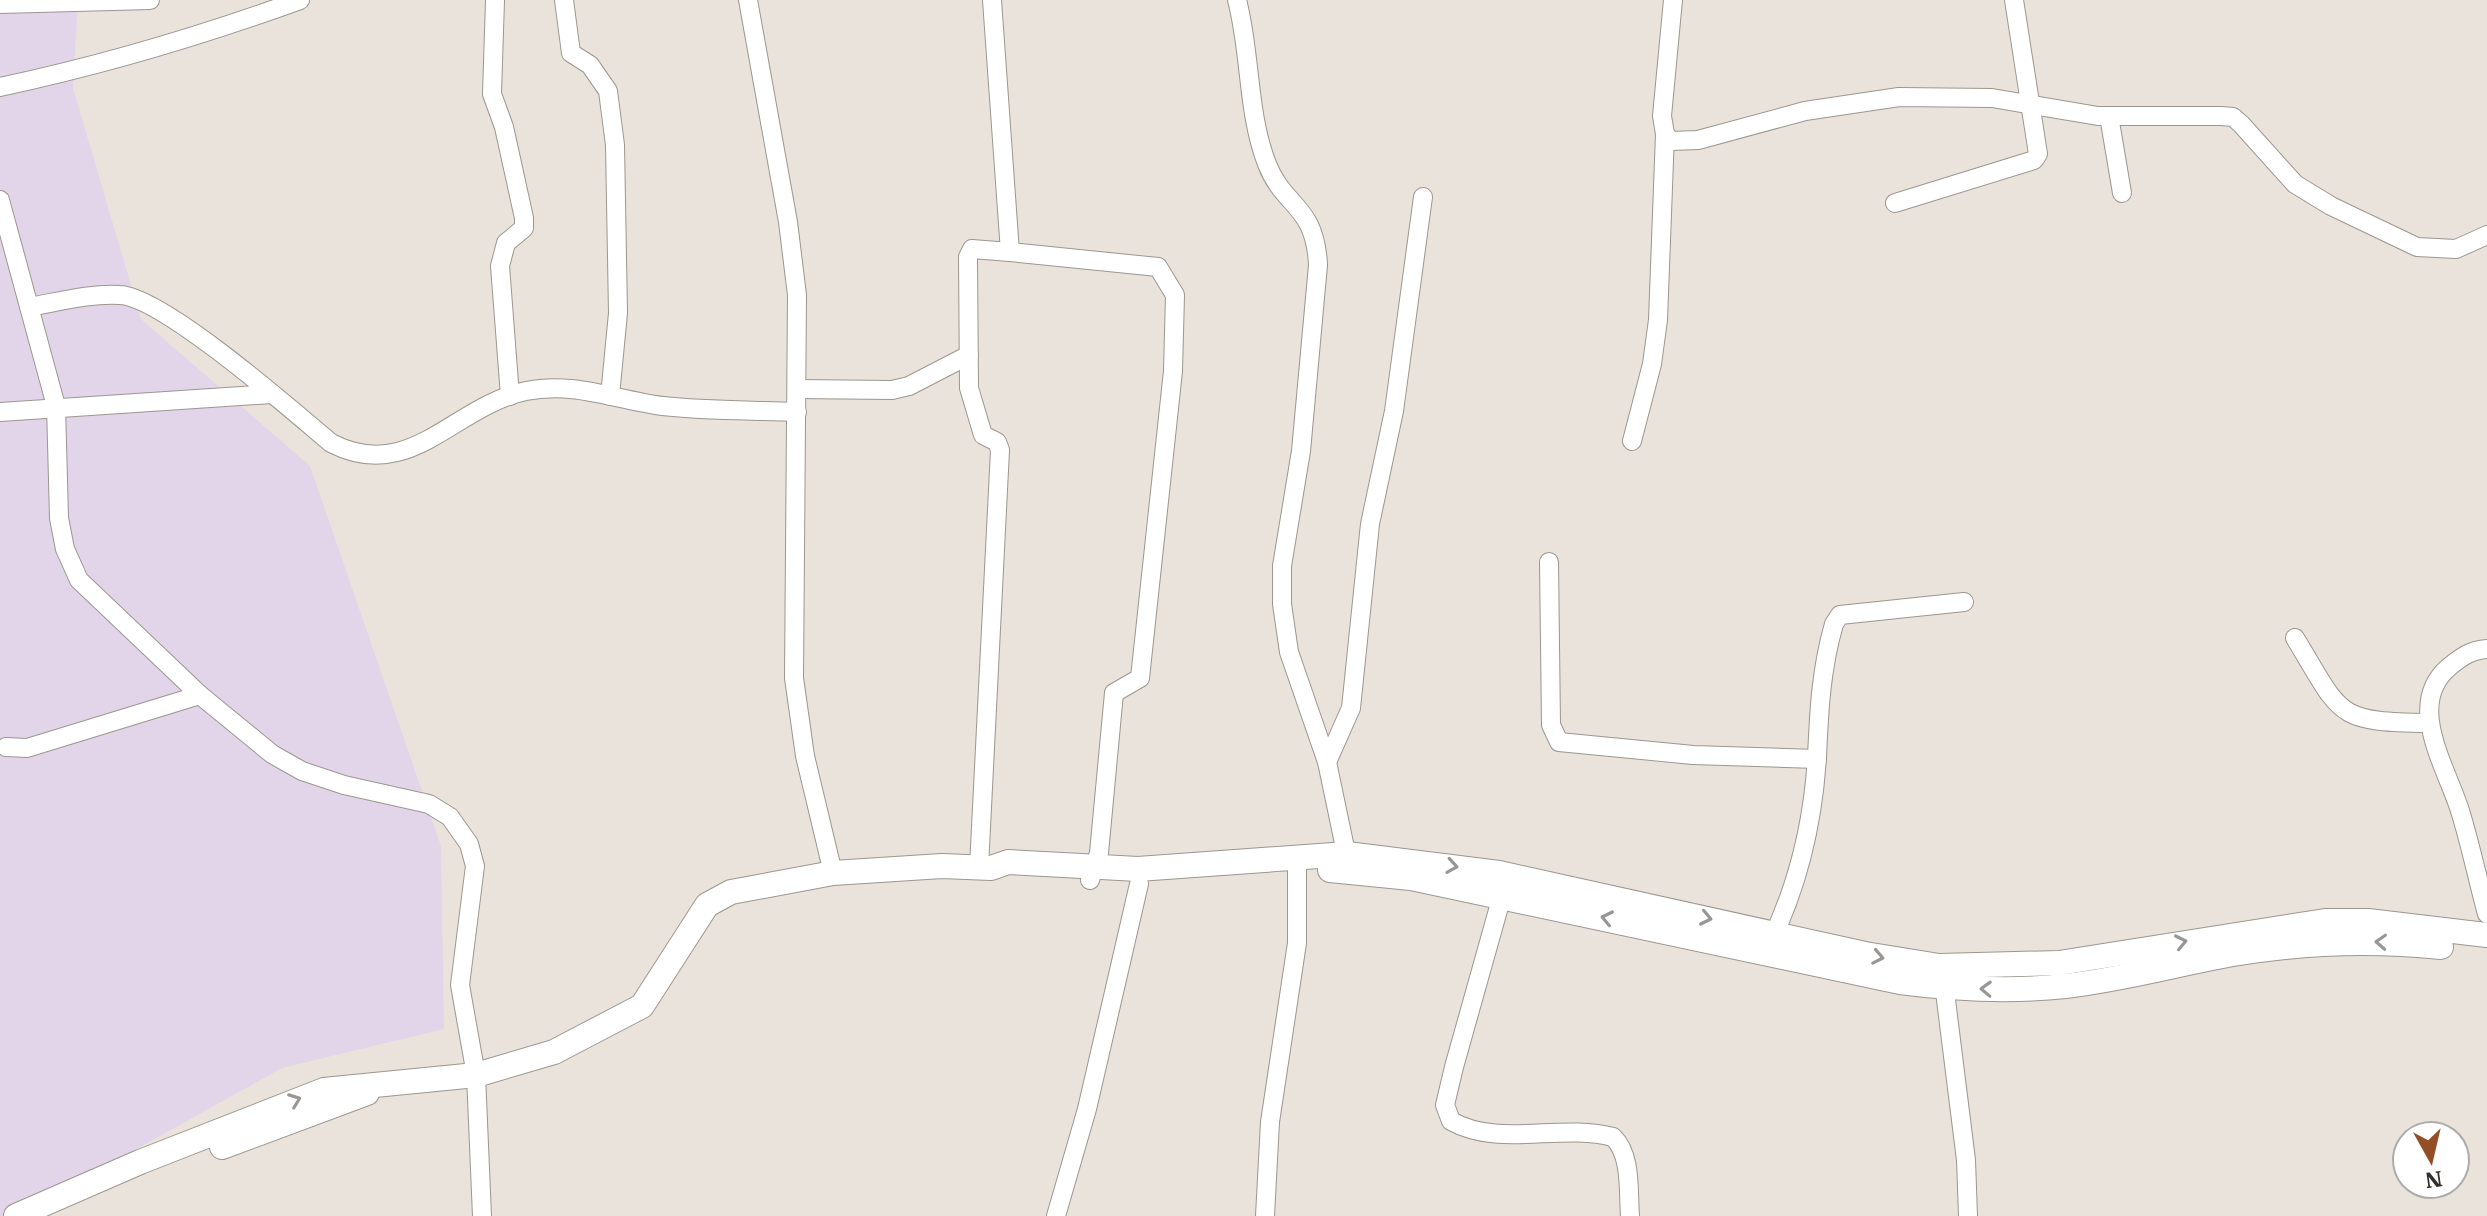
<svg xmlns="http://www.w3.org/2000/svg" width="2487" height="1216" font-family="'IBM Plex Serif',serif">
<rect width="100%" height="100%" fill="#eae3dc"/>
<path fill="#e2d5e9" d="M0 0H78L73 88 141 319 310 466 441 846 444 1029 282 1068 16 1216H0Z"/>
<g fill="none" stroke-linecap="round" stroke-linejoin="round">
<defs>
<g id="minor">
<path d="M495 0 492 94 504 127 524 218V228L506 243 500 266 510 396"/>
<path d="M564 0 571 53 590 65 608 91 615 145 618 313 610 396"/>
<path d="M748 0 788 222 797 295 794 678 805 756 833 873"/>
<path d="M992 0 1010 252 1158 267 1175 295 1173 371 1140 678 1114 693 1099 853 1090 880"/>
<path d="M1237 0C1251 53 1247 113 1267 164 1284 208 1315 204 1318 265L1301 451 1282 566V604L1289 652 1327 762 1349 867"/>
<path d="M1673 0 1662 116 1665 134 1671 141 1698 140 1805 111 1899 97 1992 98 2098 116H2221L2233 117 2241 124 2295 184 2331 206 2417 247 2456 249 2487 235"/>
<path d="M0 4 150 0"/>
<path d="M0 87C103 65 201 36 300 0"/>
<path d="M2109 116 2122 193"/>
<path d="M0 200 56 406 59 518 65 549 79 580 200 695 272 754 302 771 344 785 429 804 450 817 469 844 475 866 460 985 476 1075 482 1216"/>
<path d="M1895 203 2034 160 2038 154 2014 0"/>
<path d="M29 307C58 302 91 293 120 295 163 297 293 411 331 443 411 484 453 406 526 391 574 381 616 400 663 406 707 411 753 410 797 412"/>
<path d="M797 389 892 390 909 386 969 355"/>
<path d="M0 412 272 394"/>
<path d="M1632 441 1652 364 1658 320 1665 134"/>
<path d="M1549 562 1551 725 1559 742 1693 755 1817 759"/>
<path d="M2295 638C2342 715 2334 722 2428 723"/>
<path d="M2487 649C2471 650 2461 657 2449 667 2404 705 2448 769 2461 814 2471 847 2478 881 2487 914"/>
<path d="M6 747 27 748 200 695"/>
<path d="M1327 762 1351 708 1370 524 1394 411 1423 197"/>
<path d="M979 867 1000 450 997 442 983 435 969 388 968 257 972 249 1010 252"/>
<path d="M1502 896 1454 1067 1445 1105 1451 1121C1499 1148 1561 1123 1613 1137 1632 1155 1628 1191 1630 1216"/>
<path d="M1769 945C1798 886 1813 823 1817 757 1819 711 1821 669 1834 624L1840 615 1964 602"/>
<path d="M1943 976 1966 1160 1968 1216"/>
<path d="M1056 1216 1087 1109 1139 884"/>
<path d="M1265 1216 1270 1122 1297 943V857"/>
</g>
<g id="tertiary">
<path d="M1330 870 1411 878 1900 982C1954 989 2010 992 2065 986 2122 980 2177 964 2233 954 2303 942 2370 940 2441 947"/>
<path d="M222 1147 367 1093"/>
<path d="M16 1216 140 1162 324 1090 476 1075 554 1052 642 1006 707 905 731 892 833 873 942 866 991 868 1008 862 1138 869 1347 854 1499 873 1865 954 1939 966 2059 963 2325 921H2368L2487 935"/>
</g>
</defs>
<use href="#minor" stroke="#9c968f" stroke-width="20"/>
<use href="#tertiary" stroke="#9c968f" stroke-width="26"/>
<use href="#minor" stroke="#fff" stroke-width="18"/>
<use href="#tertiary" stroke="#fff" stroke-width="24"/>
</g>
<defs><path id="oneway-chevron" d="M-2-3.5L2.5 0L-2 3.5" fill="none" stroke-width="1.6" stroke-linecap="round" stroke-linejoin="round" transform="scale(2)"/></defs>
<g stroke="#989796">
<use href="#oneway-chevron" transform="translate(1452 866) rotate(9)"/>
<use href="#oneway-chevron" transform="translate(1607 918) rotate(-168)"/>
<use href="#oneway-chevron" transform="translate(1706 918) rotate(12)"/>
<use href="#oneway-chevron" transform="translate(2181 942) rotate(-12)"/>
<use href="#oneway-chevron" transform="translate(2381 942) rotate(-177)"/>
<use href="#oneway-chevron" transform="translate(1878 957) rotate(11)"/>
<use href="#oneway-chevron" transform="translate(1986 989) rotate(-178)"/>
<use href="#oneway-chevron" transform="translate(295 1100) rotate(-21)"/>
</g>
<g transform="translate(2431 1160) rotate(172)"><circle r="38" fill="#ffffff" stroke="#adacab" stroke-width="2"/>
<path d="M0-6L14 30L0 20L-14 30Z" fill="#944e26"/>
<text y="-12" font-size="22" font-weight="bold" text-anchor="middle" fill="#322f2d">N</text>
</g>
</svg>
